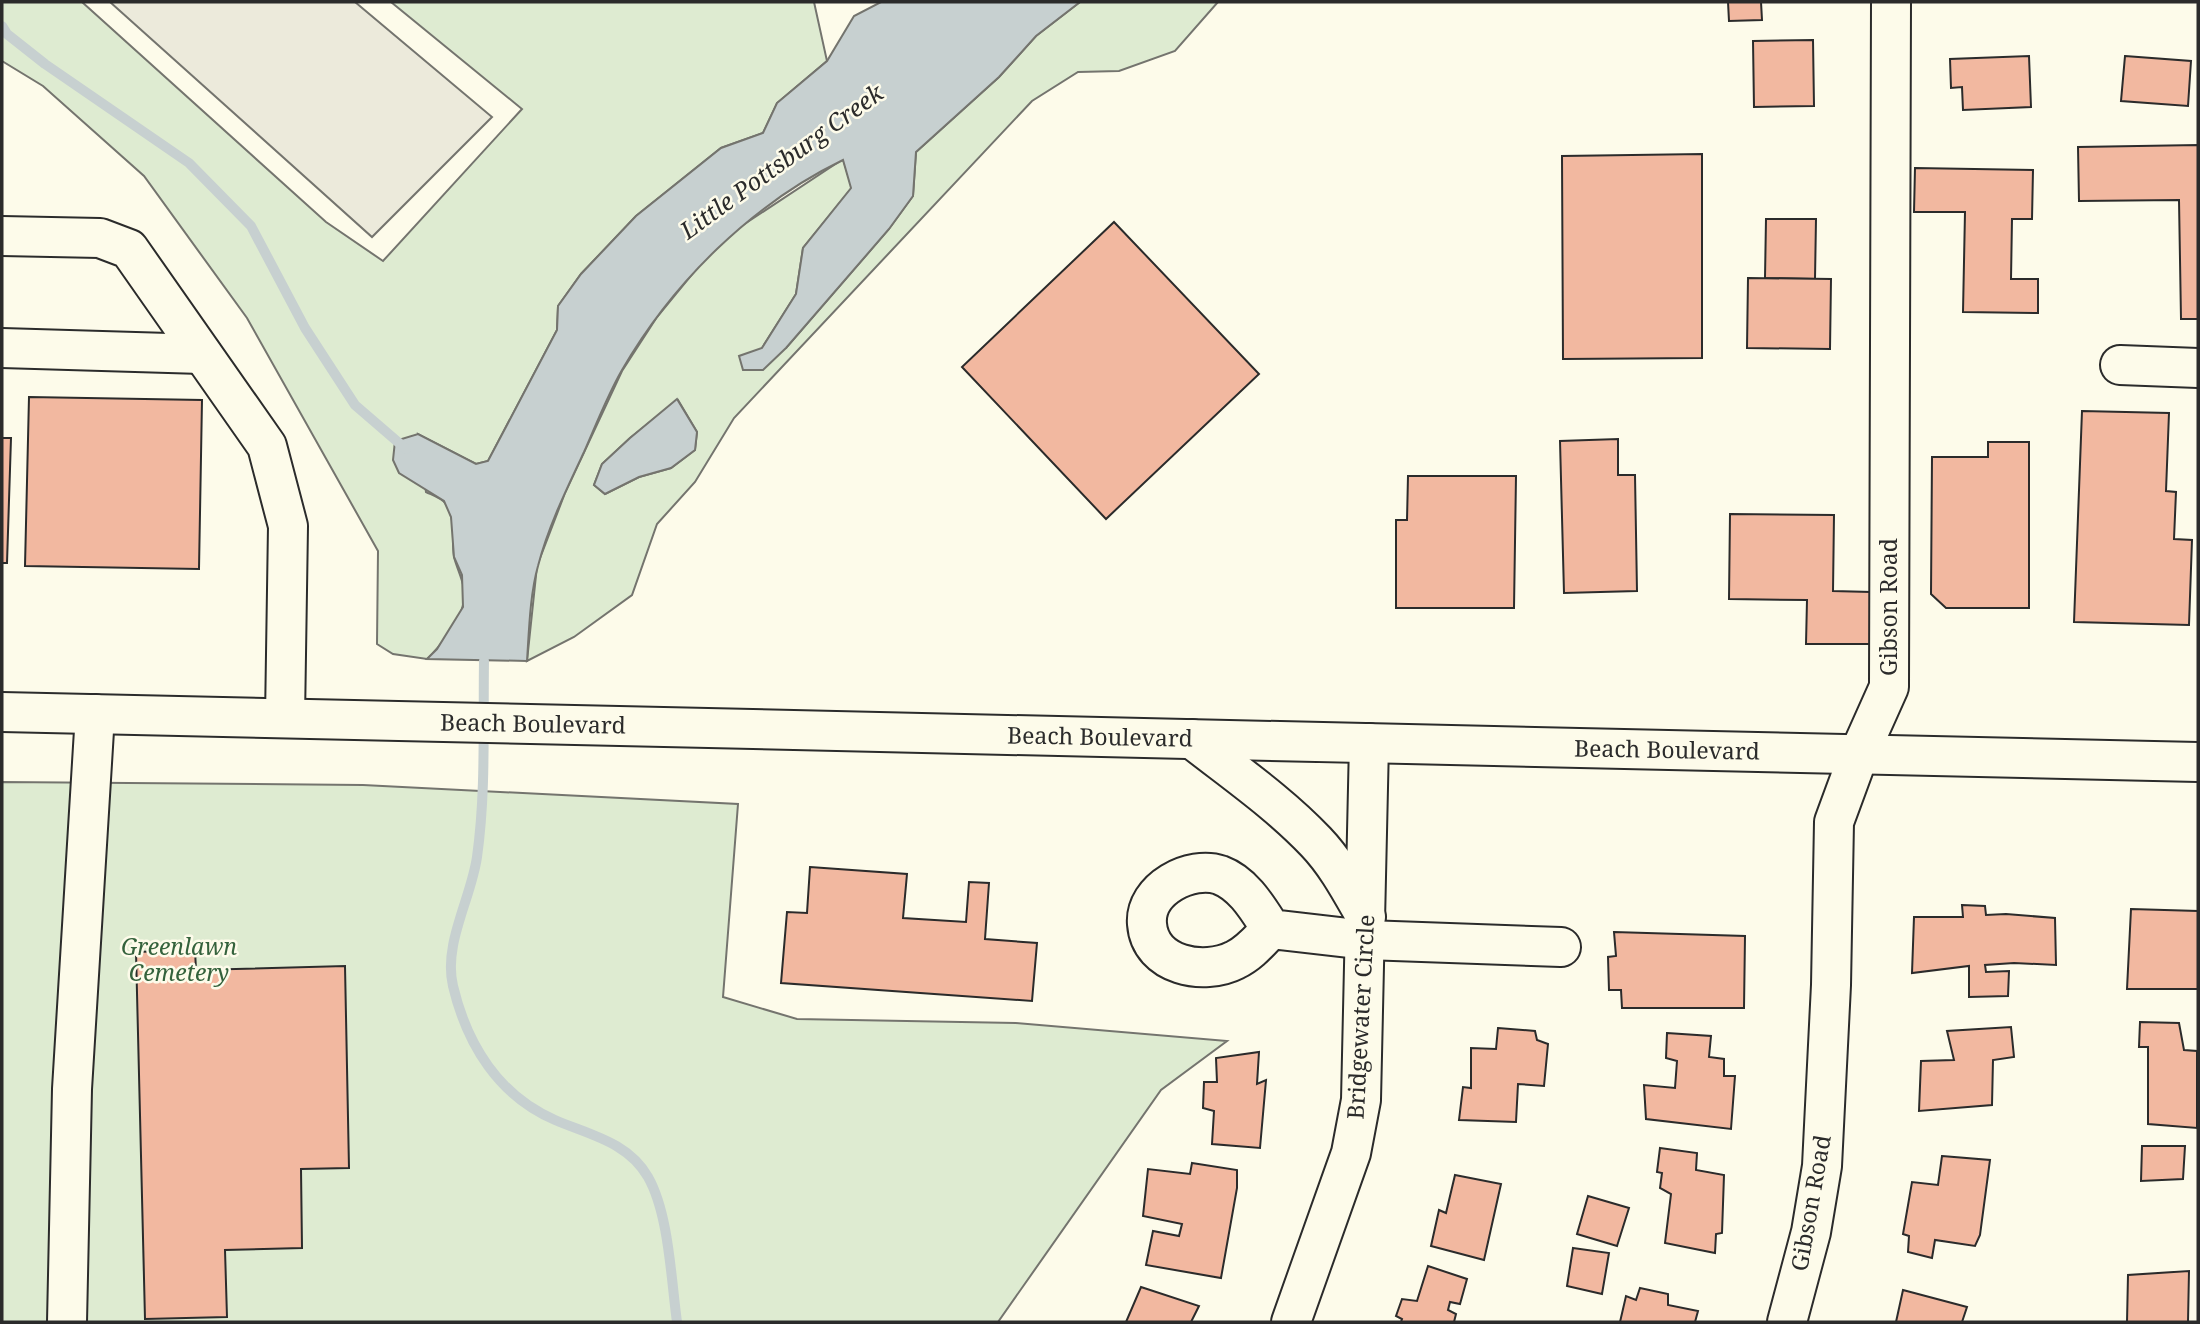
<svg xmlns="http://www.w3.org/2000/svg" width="2200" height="1324" font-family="'Noto Serif',serif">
<rect width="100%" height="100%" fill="#fdfbea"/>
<g fill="#deebd1" stroke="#74746e" stroke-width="2" fill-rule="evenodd">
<path d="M2 2H82L326 222 383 261 522 109 391 2H814L827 61 777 103 763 133 721 148 636 216 581 274 558 306 557 330 488 461 476 464 418 434 426 492C432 495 441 498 445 503 457 519 451 539 454 557 458 573 468 587 463 605 460 621 439 648 427 659L393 654 377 644 378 551 247 318 144 176 43 86 2 61Z"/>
<path d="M1080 2H1218L1175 51 1119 71 1078 72 1032 101 734 418 695 482 657 524 632 595 574 637 527 661 537 566 565 493 622 371 657 317 702 262 740 227 843 159 852 188 803 248 796 294 762 348H786L889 229 913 196 916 152 999 77 1036 36ZM678 400 697 432 695 450 671 468 639 477 605 494 594 485 602 464 630 438Z"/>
<path d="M2 782 363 785 738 804 723 997 797 1019 1016 1023 1227 1041 1161 1090 998 1322H2Z"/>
</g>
<path fill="#eceadb" stroke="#74746e" stroke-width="2" d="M110 2H355L492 117 372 237Z"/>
<g fill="#c7d0d0" stroke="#74746e" stroke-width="2">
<path d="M881 2H1080L1036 36 999 77 916 152 913 196 889 229 786 348 763 370H743L739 356 762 348 796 294 803 248 851 188 843 160C752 204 673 282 622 370 607 396 596 425 584 452 567 488 548 527 538 566 530 594 529 631 527 661L427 659 437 649 463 607 462 575 454 557 451 517 444 501 399 473 393 460 395 441 418 434 476 464 488 461 557 330 558 306 581 274 636 216 721 148 763 133 777 103 827 61 854 16Z"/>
<path d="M677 399 697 432 695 450 671 468 639 477 605 494 594 485 602 464 630 438Z"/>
</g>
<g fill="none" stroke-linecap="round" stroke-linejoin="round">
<g stroke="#c7d0d0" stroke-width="10">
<path d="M2 26 7 34 45 64 189 163 251 226 305 328 355 405 406 449"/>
<path d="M484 661C483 726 486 793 477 857 471 899 443 944 453 986 467 1045 499 1096 555 1120 590 1135 628 1142 648 1177 669 1214 671 1279 677 1322"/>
</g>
</g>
<g fill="#f2b8a0" stroke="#2b2b2b" stroke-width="2">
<path d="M1728 2H1761L1762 20 1729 21Z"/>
<path d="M1813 40 1814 106 1754 107 1753 41Z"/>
<path d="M2029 56 2031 107 1963 110 1962 87 1951 88 1950 59Z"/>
<path d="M2125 56 2191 61 2188 106 2121 101Z"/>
<path d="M2198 145V319H2181L2179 200 2079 201 2078 147Z"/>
<path d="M1702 154V358L1563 359 1562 156Z"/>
<path d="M1915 168 2033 170 2032 219H2012L2011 279H2038V313L1963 312 1965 212H1914Z"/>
<path d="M1766 219H1816L1815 279 1765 278Z"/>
<path d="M1114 222 1259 374 1106 519 962 367Z"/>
<path d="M1748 278 1831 279 1830 349 1747 348Z"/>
<path d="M29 397 202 400 199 569 25 566Z"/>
<path d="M2082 411 2169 413 2166 491 2176 492 2174 539 2192 540 2189 625 2074 622Z"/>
<path d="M2 438H11L7 563H2Z"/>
<path d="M1618 439V475H1635L1637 591 1564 593 1560 441Z"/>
<path d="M1988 442H2029V608H1946L1931 594 1932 457H1988Z"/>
<path d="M1408 476H1516L1514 608H1396V520H1407Z"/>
<path d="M1730 514 1834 515 1833 591 1871 592V644H1806L1807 600 1729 599Z"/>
<path d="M810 867 907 874 903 918 966 922 969 882 989 883 985 939 1037 943 1032 1001 781 983 787 912 807 913Z"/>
<path d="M1962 905 1985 906 1986 915 2006 914 2055 918 2056 965 2014 963 1985 965 1986 972 2009 971 2008 996 1969 997V966L1912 973 1914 917H1963Z"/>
<path d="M2131 909 2198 911V989H2127Z"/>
<path d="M1614 932 1745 936 1744 1008H1622L1621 990H1609L1608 957 1616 956Z"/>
<path d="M195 950 196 970 345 966 349 1168 301 1169 302 1248 225 1250 227 1317 145 1319 136 952Z"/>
<path d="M2140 1022 2179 1023 2184 1050 2197 1051V1128L2148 1124V1047H2139Z"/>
<path d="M2011 1027 2014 1057 1993 1060 1992 1105 1919 1111 1921 1061 1954 1060 1947 1031Z"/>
<path d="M1498 1028 1535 1031 1537 1040 1548 1044 1544 1086 1518 1084 1516 1122 1459 1120 1463 1087 1471 1088V1048L1496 1049Z"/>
<path d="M1667 1033 1711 1036 1709 1057 1724 1059V1076H1735L1731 1129 1646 1119 1644 1085 1675 1088 1677 1061 1666 1058Z"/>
<path d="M1259 1052 1257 1084 1266 1080 1260 1148 1212 1144 1214 1111 1203 1108 1204 1082H1217L1216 1058Z"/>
<path d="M2142 1146H2185L2183 1179 2141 1181Z"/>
<path d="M1660 1148 1697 1153 1696 1170 1724 1175 1722 1233 1716 1234 1715 1253 1665 1243 1671 1194 1660 1188 1662 1173 1657 1172Z"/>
<path d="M1942 1156 1990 1160 1980 1235 1975 1246 1935 1240 1932 1258 1908 1252 1909 1236 1903 1234 1912 1182 1938 1185Z"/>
<path d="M1192 1163 1237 1170V1188L1221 1278 1146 1265 1153 1231 1179 1236 1182 1224 1143 1216 1148 1169 1190 1174Z"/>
<path d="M1455 1175 1501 1184 1484 1260 1431 1246 1439 1210 1446 1213Z"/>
<path d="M1588 1196 1629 1208 1617 1246 1577 1234Z"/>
<path d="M1573 1248 1609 1253 1602 1294 1567 1286Z"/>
<path d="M1428 1266 1467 1279 1460 1304 1450 1302 1448 1310 1456 1314 1454 1322H1401L1402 1319 1396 1316 1402 1299 1417 1301Z"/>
<path d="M2189 1271 2188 1322H2127L2128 1275Z"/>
<path d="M1141 1287 1199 1306 1191 1322H1126Z"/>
<path d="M1640 1288 1668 1294V1305L1698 1311 1695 1322H1620L1626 1296 1636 1300Z"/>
<path d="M1903 1290 1967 1307 1962 1322H1896Z"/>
</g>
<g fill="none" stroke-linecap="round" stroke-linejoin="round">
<defs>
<g id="minor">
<path d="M2 236 100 238 129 249 267 446 288 526 285 718"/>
<path d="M2 348 202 354"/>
<path d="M2120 365 2198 368"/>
<path d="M1192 739C1234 772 1279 803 1316 842 1337 864 1351 891 1366 917"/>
<path d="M1271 929C1260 940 1250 953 1235 960 1204 976 1150 966 1147 924 1144 889 1191 865 1220 875 1244 884 1258 909 1271 929L1366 940 1561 947"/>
<path d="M67 1322 72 1089 95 714"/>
<path d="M1291 1322 1351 1153 1361 1100 1369 743"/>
<path d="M1787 1322 1811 1232 1822 1166 1831 985 1834 822 1859 754 1889 687 1891 2"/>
</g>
<path id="highway" d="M2 712 2198 762"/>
</defs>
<use href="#minor" stroke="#2b2b2b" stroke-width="42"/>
<use href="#highway" stroke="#2b2b2b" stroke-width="42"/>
<use href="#minor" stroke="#fdfbea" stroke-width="38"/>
<use href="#highway" stroke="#fdfbea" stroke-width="38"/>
</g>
<g text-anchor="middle" stroke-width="5" stroke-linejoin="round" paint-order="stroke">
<g font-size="23" fill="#2b2b2b" stroke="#fdfbea">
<text transform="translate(1889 607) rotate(-90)" y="8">Gibson Road</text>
<text transform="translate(533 724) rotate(1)" y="8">Beach Boulevard</text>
<text transform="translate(1100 737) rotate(1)" y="8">Beach Boulevard</text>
<text transform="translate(1667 750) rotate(1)" y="8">Beach Boulevard</text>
<text transform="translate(1361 1017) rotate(-87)" y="8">Bridgewater Circle</text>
<text transform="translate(1811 1203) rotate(-80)" y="8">Gibson Road</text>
</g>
<g font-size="23" font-style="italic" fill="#34623c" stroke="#fdfbea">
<text x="179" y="955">Greenlawn<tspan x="179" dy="26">Cemetery</tspan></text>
</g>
<g font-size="24" font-style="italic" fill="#2b2b2b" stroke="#fdfbea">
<text transform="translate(782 162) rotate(-36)" y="8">Little Pottsburg Creek</text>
</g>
</g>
<rect width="2200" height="1324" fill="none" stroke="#2b2b2b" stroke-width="7"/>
</svg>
